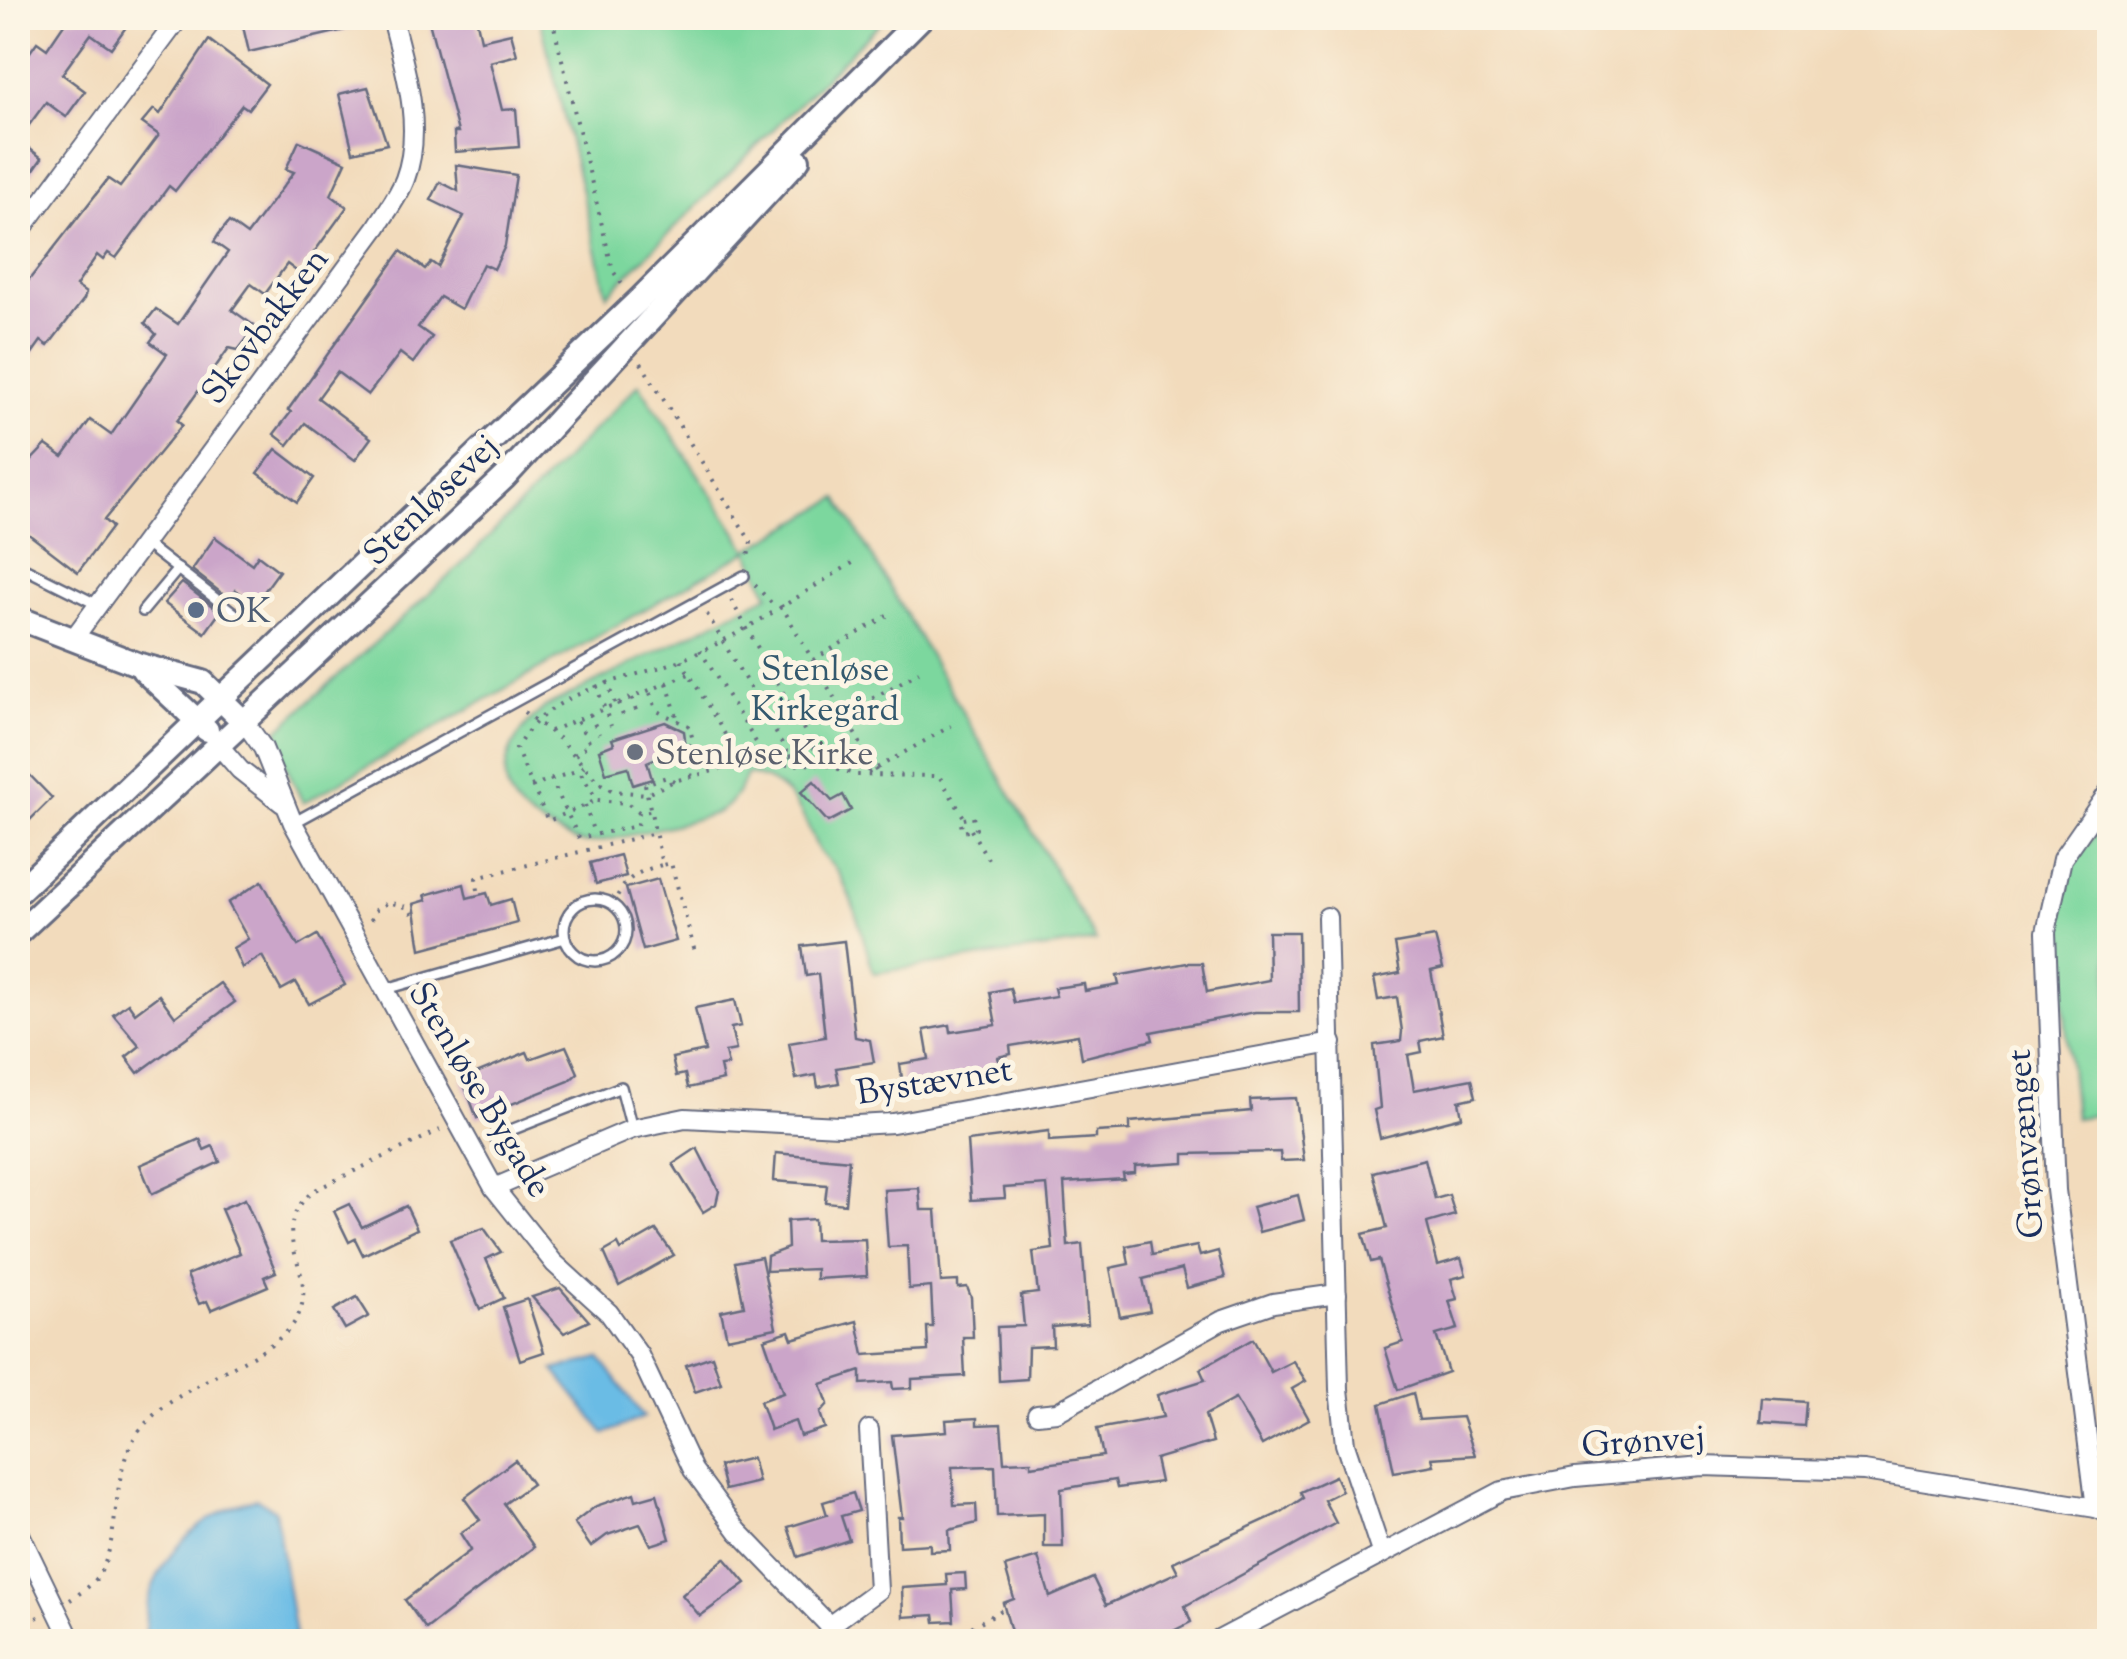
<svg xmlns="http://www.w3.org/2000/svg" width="2127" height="1659" font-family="'Sorts Mill Goudy',serif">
<rect width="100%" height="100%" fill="#fcf5e5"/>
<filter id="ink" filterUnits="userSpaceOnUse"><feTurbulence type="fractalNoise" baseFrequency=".01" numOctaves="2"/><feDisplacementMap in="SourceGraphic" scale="20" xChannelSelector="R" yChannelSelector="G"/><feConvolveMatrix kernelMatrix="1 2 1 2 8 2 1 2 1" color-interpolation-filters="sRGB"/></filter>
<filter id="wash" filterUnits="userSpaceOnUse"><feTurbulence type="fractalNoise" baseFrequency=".0048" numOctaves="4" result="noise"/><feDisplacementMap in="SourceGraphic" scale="40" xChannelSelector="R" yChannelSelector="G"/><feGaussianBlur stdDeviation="2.25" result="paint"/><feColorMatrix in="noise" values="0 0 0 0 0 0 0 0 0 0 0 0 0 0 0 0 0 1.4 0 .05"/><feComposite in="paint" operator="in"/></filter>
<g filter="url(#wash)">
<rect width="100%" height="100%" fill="#f2dbbc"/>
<g fill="#7cd79e" stroke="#4c837e" stroke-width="2.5">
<path d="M540 18H885L607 295Z"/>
<path d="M639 384 748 550 838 498 1096 941 874 973C863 941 855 899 837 871 831 862 821 857 817 847 802 812 790 781 747 774 740 788 734 802 720 811 712 817 597 844 585 843 574 843 559 833 549 828 485 799 499 746 544 708L769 595 748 551 303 803 279 751 278 730 461 565Z"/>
<path d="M2109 818V1113L2075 1118 2058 943 2070 864Z"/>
</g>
<g fill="#6abce5" stroke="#4276a2" stroke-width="2.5">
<path d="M600 1358 644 1417 605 1434 554 1370Z"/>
<path d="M257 1499 275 1510 296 1641H147C135 1576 196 1512 257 1499Z"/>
</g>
<g id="blocks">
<g fill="#cba5c9">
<path d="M68 18H113L126 27 111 48 91 34 62 74 85 91 66 117 46 102 18 140 42 158 28 178 18 170V69L37 42 47 49Z"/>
<path d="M241 18H370L371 24 249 52Z"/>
<path d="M428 18H476L481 40 511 33 517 55 490 62 502 110 516 109 519 147 455 152 454 132H458Z"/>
<path d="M209 40 267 84 248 109 242 105 175 191 169 186 116 258 108 253 103 260 97 255 76 286 86 293 84 299 48 346 41 341 18 373V294L108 179 120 187 159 135 142 123 154 109 160 114Z"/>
<path d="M368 87 387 144 353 152 339 94Z"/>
<path d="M299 141 346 162 331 195 347 207 299 273 287 264 265 294 251 284 232 310 256 327 238 350 229 348 177 421 182 425 104 520 112 527 78 572 18 526V488L27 475 21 471 46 445 63 457 90 420 111 435 167 354 150 342 156 334 145 323 156 309 178 324 228 252 214 242 219 234 229 222 247 235 294 172 286 169Z"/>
<path d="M456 165 516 175 505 246 494 269 483 264 461 309 440 297 418 327 432 337 413 363 400 353 368 395 337 372 318 398 371 438 355 460 305 423 288 445 274 434 291 412 288 410 401 251 425 269 431 262 438 267 464 216 431 200 440 182 458 191Z"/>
<path d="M276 449 314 478 297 502 258 473Z"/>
<path d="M215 537 252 564 258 555 279 571 255 604 236 590 229 599 192 570Z"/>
<path d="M182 583 220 612 205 633 164 603Z"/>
<path d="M665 722 684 731 685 739 681 748 647 762 652 779 633 785 628 767 606 773 599 750 614 744 612 739Z"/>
<path d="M18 763 52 798 18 832Z"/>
<path d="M814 781 832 801 843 795 851 810 828 822 801 792Z"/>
<path d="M620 855 626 876 596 884 590 863Z"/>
<path d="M658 879 676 941 643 950 626 888Z"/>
<path d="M262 881 298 946 317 935 345 985 309 1004 296 982 281 990 262 956 242 968 233 948 248 939 228 903Z"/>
<path d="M464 884 467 898 487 893 491 905 511 899 517 923 421 949 414 904 427 900 425 895Z"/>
<path d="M1268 932H1298L1299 1012H1255L1151 1032 1153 1040 1082 1058 1078 1035 1010 1046 1011 1054 998 1057 1002 1075 975 1080 974 1074 903 1086 900 1064 929 1059 924 1030 950 1025 951 1032 996 1025 990 992 1010 988 1014 1003 1056 996 1054 988 1084 984 1085 991 1119 985 1117 976 1187 963H1202L1207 992 1269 980Z"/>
<path d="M1435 937 1443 968 1431 971 1443 1036 1420 1041 1422 1052 1408 1055 1414 1090 1472 1079 1476 1097 1459 1101 1462 1117 1380 1138 1374 1110 1380 1108 1374 1045 1401 1041 1402 1031 1397 997 1378 1000 1374 978 1400 973 1395 944Z"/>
<path d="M844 941 855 1037 870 1040 874 1062 836 1068 839 1083 818 1087 816 1075 796 1079 789 1043 825 1037 818 974 806 976 802 946Z"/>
<path d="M220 983 235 1002 138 1073 126 1057 140 1046 113 1014 128 1003 135 1013 159 995 175 1017Z"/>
<path d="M735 1000 741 1026 731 1028 736 1050 725 1052 728 1065 720 1066 723 1080 688 1088 685 1074 676 1076 672 1058 705 1051 695 1008Z"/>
<path d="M566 1046 578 1073 569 1081 477 1118 462 1079 527 1052 530 1059Z"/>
<path d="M1296 1098 1304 1160 1281 1161 1280 1152 1184 1154V1163L1135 1166V1173L1123 1174 1124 1179 1064 1183 1068 1246 1082 1244 1088 1324 1052 1327 1053 1346 1028 1347 1027 1379 999 1381 997 1327 1024 1326 1021 1295 1038 1293 1033 1252 1053 1249 1047 1185 1004 1188 1005 1198 971 1200 967 1141 1049 1131V1141L1096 1138V1132L1130 1130V1122L1251 1111 1250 1100Z"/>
<path d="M200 1139 204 1150 213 1146 220 1162 152 1194 140 1165Z"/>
<path d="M697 1148 719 1191 716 1204 703 1212 673 1164Z"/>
<path d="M776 1153 849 1160 845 1204 825 1202 827 1185 774 1181Z"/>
<path d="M1425 1159 1435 1199 1449 1195 1455 1215 1427 1223 1438 1265 1461 1258 1466 1275 1451 1279 1457 1299 1449 1301 1458 1329 1436 1335 1448 1372 1398 1390 1385 1348 1403 1342 1379 1260 1371 1262 1363 1234 1387 1228 1373 1172Z"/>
<path d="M919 1188 921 1210H936L941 1282 958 1281V1288L967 1287 971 1297 973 1337H963L965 1376 912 1379V1388L893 1389 892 1382 861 1384V1371L821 1384 828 1404 820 1413 825 1428 800 1436 795 1421 770 1430 760 1401 783 1393 764 1339 789 1331 792 1339 857 1321 864 1355 928 1351 927 1327H933L931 1287 909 1289 907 1246 888 1247 884 1190Z"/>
<path d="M1298 1195 1304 1220 1259 1232 1252 1207Z"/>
<path d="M245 1199 276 1272 264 1277 268 1286 211 1310 207 1301 199 1304 187 1275 240 1253 221 1209Z"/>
<path d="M349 1204 362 1227 406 1206 417 1229 363 1255 355 1239 349 1242 334 1211Z"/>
<path d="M814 1219 815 1240 865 1239 867 1276 816 1279V1269L766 1271 767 1256 788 1248 787 1221Z"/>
<path d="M484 1228 501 1252 486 1259 504 1298 480 1309 450 1240Z"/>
<path d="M656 1230 674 1255 619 1286 604 1252 618 1244 621 1250Z"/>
<path d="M1150 1241 1152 1255 1197 1246 1200 1256 1218 1251 1225 1278 1187 1288 1182 1269 1143 1279 1150 1311 1120 1317 1110 1268 1129 1264 1126 1246Z"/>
<path d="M761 1257 776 1328 727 1338 721 1311 744 1306 735 1262Z"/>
<path d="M560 1288 589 1321 564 1333 532 1297Z"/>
<path d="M357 1297 369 1316 345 1329 334 1310Z"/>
<path d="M527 1299 544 1352 520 1360 503 1307Z"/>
<path d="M1253 1339 1271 1372 1293 1361 1306 1381 1292 1389 1309 1419 1262 1445 1235 1399 1205 1415 1213 1442 1155 1459 1160 1482 1117 1488 1115 1480 1061 1489 1063 1547H1044V1514L997 1516 995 1466 952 1467 954 1505 976 1504 977 1523 949 1530 950 1550 930 1551V1544L899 1546 898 1517H902L892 1435 947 1431 946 1420 977 1418V1425L1001 1424 1004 1462 1031 1461V1466L1103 1456 1097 1429 1163 1417 1157 1395 1205 1380 1200 1369Z"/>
<path d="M712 1356 721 1383 695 1392 686 1365Z"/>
<path d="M1413 1393 1419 1420 1462 1417 1475 1455 1432 1458 1434 1465 1394 1472 1380 1404Z"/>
<path d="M1763 1399 1806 1402 1804 1426 1761 1423Z"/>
<path d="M752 1458 758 1482 725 1490 719 1466Z"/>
<path d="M515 1460 532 1484 504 1504 534 1547 426 1629 405 1600 471 1550 460 1533 480 1520 464 1498Z"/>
<path d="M1335 1476 1342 1491 1324 1500 1336 1523 1185 1606 1191 1622 1151 1642H1014L1003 1603 1014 1599 1005 1567 1038 1557 1050 1597 1093 1578 1106 1605 1178 1572 1173 1562 1280 1513 1303 1498 1300 1492Z"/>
<path d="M634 1493 636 1500 657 1494 670 1539 651 1545 640 1524 607 1535 591 1547 574 1523 596 1506Z"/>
<path d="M853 1493 859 1511 841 1516 849 1540 798 1557 788 1527 827 1515 823 1502Z"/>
<path d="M725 1558 746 1583 700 1616 682 1595Z"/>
<path d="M965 1573 966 1589 952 1590 954 1621 935 1622 934 1615 903 1617 902 1588 947 1585 946 1574Z"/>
</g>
</g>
</g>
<g filter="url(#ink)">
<use href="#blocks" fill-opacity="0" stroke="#666b7f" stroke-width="2.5"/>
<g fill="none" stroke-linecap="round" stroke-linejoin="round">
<defs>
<g id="service">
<path d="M144 543 234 613"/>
<path d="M18 565 98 605"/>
<path d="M143 611 178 569"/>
<path d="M293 823 744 576"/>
<circle cx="595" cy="930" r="31"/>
<path d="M386 989 565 938"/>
<path d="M493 1137 621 1087 632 1129"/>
</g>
<g id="minor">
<path d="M18 234 179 18"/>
<path d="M73 639 377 227C386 212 399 196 405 179 424 128 405 68 392 18"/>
<path d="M246 724 263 748 293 823 494 1188 554 1263 609 1313 639 1355 693 1470 738 1531 845 1642"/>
<path d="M220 747 240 770 282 803"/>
<path d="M1327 917 1339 1389 1345 1444 1381 1552"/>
<path d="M494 1188 632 1129 685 1118 839 1126 893 1123 1332 1043"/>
<path d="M1037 1414 1057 1412 1221 1321 1273 1303 1337 1294"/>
<path d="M2096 1508 2056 1190 2046 932 2062 859 2110 790"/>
<path d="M18 1530 72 1642"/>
<path d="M829 1626 878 1590 869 1430"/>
<path d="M1215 1642 1502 1491 1575 1477 1703 1466 1864 1471 2096 1508 2110 1514"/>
</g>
<g id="tertiary">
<path d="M18 618 137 664 203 682 246 724"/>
<path d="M143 670 207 730"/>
<path d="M18 892 639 300 921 18"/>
<path d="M18 933 505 477 798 160"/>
</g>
</defs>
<use href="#service" stroke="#666b7f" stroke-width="14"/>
<use href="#minor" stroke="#666b7f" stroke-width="22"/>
<use href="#tertiary" stroke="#666b7f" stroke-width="28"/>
<g stroke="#666b7f" stroke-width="4" stroke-dasharray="2.5 8" stroke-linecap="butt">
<path d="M552 18 613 271 624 287"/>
<path d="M641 363 751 542 747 562"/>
<path d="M755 585 776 608"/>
<path d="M731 600 823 764"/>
<path d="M781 605 878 774"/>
<path d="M707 614 790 757"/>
<path d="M700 650 765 757"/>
<path d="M681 660 739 758"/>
<path d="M813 660 887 616"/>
<path d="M607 681 615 704"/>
<path d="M667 683 677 717"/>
<path d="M596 685 611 726"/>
<path d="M650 693 657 711 689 726 693 740 686 753 692 777"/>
<path d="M632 698 637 714"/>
<path d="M618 703 624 718"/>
<path d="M524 712 561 740 598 782 613 791 647 794 674 781 733 766 739 758 867 754"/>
<path d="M590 714 599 734"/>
<path d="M845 714 919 672"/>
<path d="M550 731 689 674"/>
<path d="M575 755 590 743 577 721"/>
<path d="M584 766 579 770 597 800 627 803 639 812 651 811"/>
<path d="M733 766 823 764 857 775 939 776 965 819"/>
<path d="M868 773 951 726"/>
<path d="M551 779 567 813 597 800"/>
<path d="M674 781 667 777 645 784 662 865 671 863 696 956"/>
<path d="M531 786 579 770"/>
<path d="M585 805 594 834"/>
<path d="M639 812 637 826 579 838 567 813 548 821 516 749C550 687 621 683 681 660 742 636 800 594 856 561"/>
<path d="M973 817 976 829 963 832 960 820Z"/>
<path d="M971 830 988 859"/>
<path d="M478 890 476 878 655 833"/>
<path d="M613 905C624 879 635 872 662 865"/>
<path d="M371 920 373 912 389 902 409 908 415 918"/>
<path d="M18 1581 25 1594"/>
<path d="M70 1600C79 1594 94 1584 99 1575 123 1533 109 1475 137 1434 172 1382 277 1359 297 1318 322 1269 261 1236 313 1191L440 1130"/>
<path d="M18 1628 40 1616"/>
<path d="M944 1642 1002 1610"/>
</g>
<use href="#service" stroke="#fff" stroke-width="9"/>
<use href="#minor" stroke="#fff" stroke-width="18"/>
<use href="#tertiary" stroke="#fff" stroke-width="22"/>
</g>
</g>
<circle fill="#5c6f8a" stroke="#fcf5e5" stroke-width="4" cx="196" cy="610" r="10"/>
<circle fill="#6b7280" stroke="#fcf5e5" stroke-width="4" cx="635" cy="752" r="10"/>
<g text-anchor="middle" stroke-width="10" stroke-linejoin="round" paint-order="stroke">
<g font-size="35" fill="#1b2f5e" stroke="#fcf5e5">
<text transform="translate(264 325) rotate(-53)" y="12">Skovbakken</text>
<text transform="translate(430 499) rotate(-44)" y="12">Stenløsevej</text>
<text transform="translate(934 1080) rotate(-9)" y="12">Bystævnet</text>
<text transform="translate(481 1089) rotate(59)" y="12">Stenløse Bygade</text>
<text transform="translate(2024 1144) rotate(-94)" y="12">Grønvænget</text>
<text transform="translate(1643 1440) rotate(-4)" y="12">Grønvej</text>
</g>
<g font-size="35" fill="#4e5e75" stroke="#fcf5e5" text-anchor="start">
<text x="216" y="622">OK</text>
</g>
<g font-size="35" fill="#33596e" stroke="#fcf5e5">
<text x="825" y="680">Stenløse<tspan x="825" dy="40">Kirkegård</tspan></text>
</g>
<g font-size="35" fill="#5b616d" stroke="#fcf5e5" text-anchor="start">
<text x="655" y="764">Stenløse Kirke</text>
</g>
</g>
<rect width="2127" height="1659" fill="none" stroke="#fcf5e5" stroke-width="60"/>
</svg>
